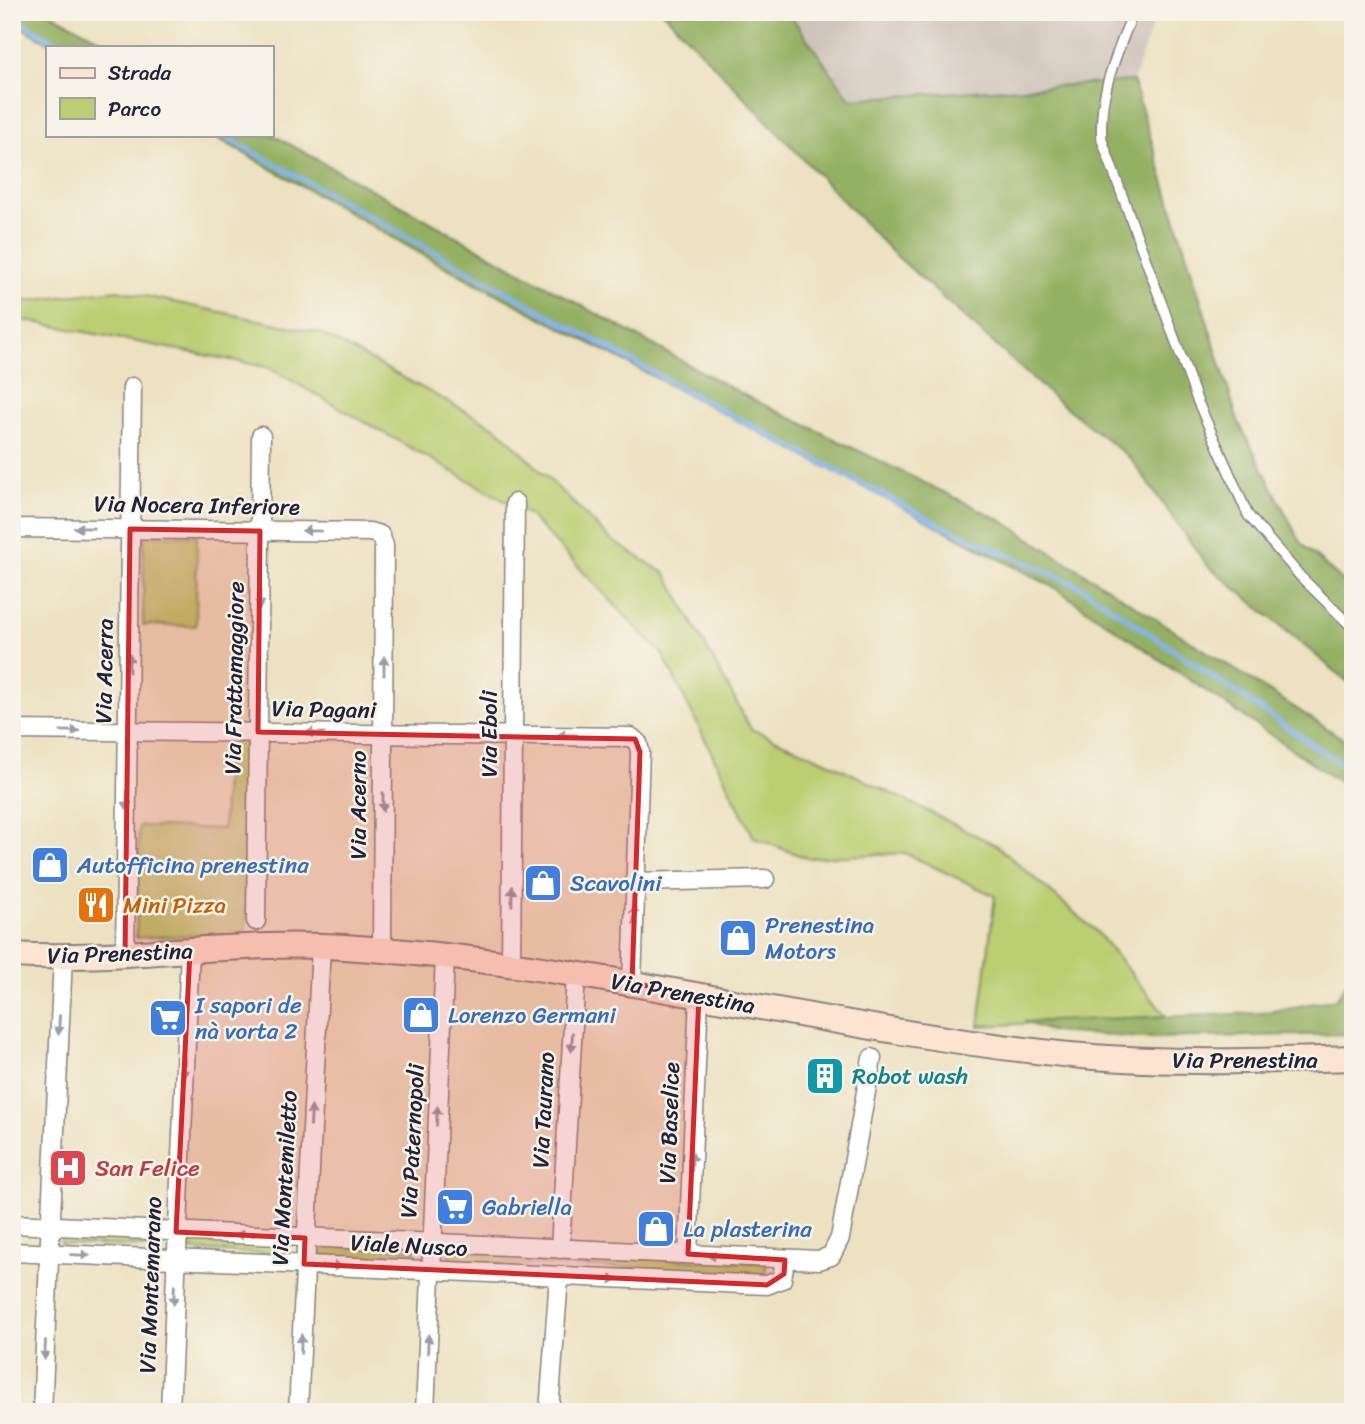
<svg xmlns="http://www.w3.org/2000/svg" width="1365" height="1424" font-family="Sriracha,sans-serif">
<rect width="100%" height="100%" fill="#f7f3e8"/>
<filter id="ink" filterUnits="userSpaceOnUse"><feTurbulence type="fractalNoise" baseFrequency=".0143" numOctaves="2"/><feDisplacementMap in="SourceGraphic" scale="14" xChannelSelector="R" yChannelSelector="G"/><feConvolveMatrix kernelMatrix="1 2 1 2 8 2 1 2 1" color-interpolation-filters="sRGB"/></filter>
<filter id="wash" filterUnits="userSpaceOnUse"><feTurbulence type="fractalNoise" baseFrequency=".00686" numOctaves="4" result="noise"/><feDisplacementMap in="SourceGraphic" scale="28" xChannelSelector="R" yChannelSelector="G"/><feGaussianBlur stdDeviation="1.57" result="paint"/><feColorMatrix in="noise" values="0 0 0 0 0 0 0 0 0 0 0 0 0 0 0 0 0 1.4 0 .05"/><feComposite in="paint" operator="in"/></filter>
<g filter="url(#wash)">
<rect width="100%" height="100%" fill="#ece1c0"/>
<path fill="#cdc2b9" d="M788 12H1157L1133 81 850 99Z"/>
<g fill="#bbce72" stroke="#6e7856" stroke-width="2">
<path d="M117 290 320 333 497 428 611 540 666 574 751 729 828 762 996 845 1097 932 1166 1016 979 1026 995 896 905 853 807 858 754 838 663 655 528 514 267 367 12 318V303Z"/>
<path d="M144 535H197L196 626 143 625Z"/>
<path d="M226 739 251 740 246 933 136 938 139 826 223 829Z"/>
<path d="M62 1233 157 1236 156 1247 61 1244Z"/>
<path d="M185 1238 283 1243 282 1254 184 1250Z"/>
<path d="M317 1245 415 1249 414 1260 317 1256Z"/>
<path d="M450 1250 766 1263V1274L449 1261Z"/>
</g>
<g fill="#94b164" stroke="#5b6a50" stroke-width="2">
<path d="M12 12H49L113 47H57L12 22Z"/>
<path d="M663 12H788L850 99 1133 81 1238 421 1301 543 1353 591V686L1206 564 1130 458 1054 398 890 250Z"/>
<path d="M271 134 742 394 1001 520 1353 745V791L1055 588 436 262 212 135Z"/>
<path d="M1353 973V1034L1144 1038 1053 1032 1024 1022 1262 1013 1336 999Z"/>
</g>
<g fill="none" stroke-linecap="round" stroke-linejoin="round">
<g stroke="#84b5f0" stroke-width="5">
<path d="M12 18 64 47"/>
<path d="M222 135 695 396 942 526 1081 587 1353 772"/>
</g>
</g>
</g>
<g filter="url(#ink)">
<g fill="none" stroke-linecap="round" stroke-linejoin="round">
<defs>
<path id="lane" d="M1133 12C1117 55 1098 93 1102 140L1197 400 1248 515 1300 576 1353 628"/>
<g id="street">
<path d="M12 528 370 532 380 535 384 545 382 950"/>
<path d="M12 730 631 737 638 743 640 752 632 983"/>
<path d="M635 882 765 879"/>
<path d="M256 921 261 436"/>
<path d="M125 955 132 387"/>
<path d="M511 964 515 503"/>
<path d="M12 1224 819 1260 831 1256 840 1238 872 1058"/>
<path d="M560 1249 576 974"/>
<path d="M12 1252 767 1285 782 1279 785 1260"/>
<path d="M688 1254 699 995"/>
<path d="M42 1412 63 957"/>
<path d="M170 1412 190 951"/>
<path d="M298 1412 321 946"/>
<path d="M425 1412 445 956"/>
<path d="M549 1412 559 1277"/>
</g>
<path id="secondary" d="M12 955C99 960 183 948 270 946 328 944 387 950 445 956 659 980 867 1036 1082 1056 1172 1064 1262 1061 1353 1058"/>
</defs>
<use href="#lane" stroke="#87827e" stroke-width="12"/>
<use href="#street" stroke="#87827e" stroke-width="21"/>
<use href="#secondary" stroke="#87827e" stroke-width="28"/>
<use href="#lane" stroke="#fff" stroke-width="9"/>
<use href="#street" stroke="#fff" stroke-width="18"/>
<use href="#secondary" stroke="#fde4d1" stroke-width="24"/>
</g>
<defs><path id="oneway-solid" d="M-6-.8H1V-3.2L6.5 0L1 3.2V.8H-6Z" transform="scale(1.75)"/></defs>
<g fill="#9c9ca7">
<use href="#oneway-solid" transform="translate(84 528) rotate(-179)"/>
<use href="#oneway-solid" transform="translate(312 531) rotate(-179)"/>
<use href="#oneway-solid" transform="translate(260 599) rotate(91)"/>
<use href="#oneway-solid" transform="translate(129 663) rotate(-89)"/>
<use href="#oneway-solid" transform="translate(384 666) rotate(-90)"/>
<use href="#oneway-solid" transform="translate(70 731) rotate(1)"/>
<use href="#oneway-solid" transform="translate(315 733) rotate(-179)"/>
<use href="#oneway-solid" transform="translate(567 735) rotate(180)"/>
<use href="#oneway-solid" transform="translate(127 800) rotate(91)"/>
<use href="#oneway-solid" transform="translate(383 802) rotate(90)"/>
<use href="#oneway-solid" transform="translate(512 896) rotate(-89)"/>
<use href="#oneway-solid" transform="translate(634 915) rotate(-89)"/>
<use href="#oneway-solid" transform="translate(59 1025) rotate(93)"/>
<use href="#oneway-solid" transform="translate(572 1042) rotate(93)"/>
<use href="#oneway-solid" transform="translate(184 1068) rotate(93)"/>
<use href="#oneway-solid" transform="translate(311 1116) rotate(-87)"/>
<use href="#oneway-solid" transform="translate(437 1116) rotate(-87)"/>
<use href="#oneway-solid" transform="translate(692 1162) rotate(-88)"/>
<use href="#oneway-solid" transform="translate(245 1235) rotate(-177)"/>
<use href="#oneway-solid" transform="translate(80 1255) rotate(2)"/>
<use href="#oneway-solid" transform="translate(717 1256) rotate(-177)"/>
<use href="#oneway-solid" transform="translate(332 1266) rotate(3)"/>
<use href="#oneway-solid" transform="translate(608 1279) rotate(2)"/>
<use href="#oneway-solid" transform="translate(174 1295) rotate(92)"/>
<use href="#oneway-solid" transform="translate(301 1344) rotate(-88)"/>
<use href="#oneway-solid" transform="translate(428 1344) rotate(-88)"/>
<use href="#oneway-solid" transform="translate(45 1350) rotate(93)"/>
</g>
</g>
<path fill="#d62828" fill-opacity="0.2" stroke="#d62828" stroke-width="5" stroke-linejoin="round" d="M130 529 260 531 258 732 635 739 640 752 632 983 699 995 688 1254 785 1260 784 1274 767 1285 304 1264 305 1238 176 1232 190 951 125 955Z"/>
<defs>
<symbol id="shop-square" viewBox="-11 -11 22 22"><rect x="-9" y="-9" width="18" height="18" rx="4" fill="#3f7fe0" stroke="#f7f3e8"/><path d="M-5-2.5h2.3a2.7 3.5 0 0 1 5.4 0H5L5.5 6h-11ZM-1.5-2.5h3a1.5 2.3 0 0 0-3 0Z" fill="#fff"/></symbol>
<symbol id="restaurant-square" viewBox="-11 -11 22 22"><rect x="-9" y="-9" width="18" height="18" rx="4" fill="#e8710a" stroke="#f7f3e8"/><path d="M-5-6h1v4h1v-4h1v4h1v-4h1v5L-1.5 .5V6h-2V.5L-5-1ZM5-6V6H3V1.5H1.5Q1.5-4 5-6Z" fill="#fff"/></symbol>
<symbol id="supermarket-square" viewBox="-11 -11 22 22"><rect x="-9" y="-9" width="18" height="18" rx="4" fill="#3f7fe0" stroke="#f7f3e8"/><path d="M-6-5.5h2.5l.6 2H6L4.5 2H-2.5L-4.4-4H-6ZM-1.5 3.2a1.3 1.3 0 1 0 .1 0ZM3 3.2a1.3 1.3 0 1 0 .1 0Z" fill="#fff"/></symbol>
<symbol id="building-square" viewBox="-11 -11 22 22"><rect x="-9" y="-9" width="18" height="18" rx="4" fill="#0f9aa8" stroke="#f7f3e8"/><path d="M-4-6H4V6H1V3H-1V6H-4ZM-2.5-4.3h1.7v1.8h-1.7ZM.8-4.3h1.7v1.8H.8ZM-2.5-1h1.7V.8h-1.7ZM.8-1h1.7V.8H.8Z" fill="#fff"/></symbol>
<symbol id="hospital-square" viewBox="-11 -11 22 22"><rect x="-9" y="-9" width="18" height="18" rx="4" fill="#e0444e" stroke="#f7f3e8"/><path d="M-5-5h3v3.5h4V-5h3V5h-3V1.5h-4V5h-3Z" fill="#fff"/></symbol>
</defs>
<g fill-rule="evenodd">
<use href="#shop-square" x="28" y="843" width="44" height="44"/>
<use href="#shop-square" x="521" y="861" width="44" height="44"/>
<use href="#restaurant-square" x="74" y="883" width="44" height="44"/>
<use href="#shop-square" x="716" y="916" width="44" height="44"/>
<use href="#shop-square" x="399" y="993" width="44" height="44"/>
<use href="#supermarket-square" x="146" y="996" width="44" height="44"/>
<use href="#building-square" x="803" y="1054" width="44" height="44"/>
<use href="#hospital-square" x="46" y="1146" width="44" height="44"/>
<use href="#supermarket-square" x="433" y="1185" width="44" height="44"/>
<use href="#shop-square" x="634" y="1207" width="44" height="44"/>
</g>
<g text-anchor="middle" stroke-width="5" stroke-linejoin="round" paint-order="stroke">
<g font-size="23" fill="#22223b" stroke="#f7f3e8">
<text transform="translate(197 505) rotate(1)" y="8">Via Nocera Inferiore</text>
<text transform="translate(104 671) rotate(-89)" y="8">Via Acerra</text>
<text transform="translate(234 678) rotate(-89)" y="8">Via Frattamaggiore</text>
<text transform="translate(324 709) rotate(1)" y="8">Via Pagani</text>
<text transform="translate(489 734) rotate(-90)" y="8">Via Eboli</text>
<text transform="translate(358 805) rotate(-90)" y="8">Via Acerno</text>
<text transform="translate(120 953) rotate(-2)" y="8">Via Prenestina</text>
<text transform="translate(683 993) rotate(10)" y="8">Via Prenestina</text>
<text x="1245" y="1068">Via Prenestina</text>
<text transform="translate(543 1110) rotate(-87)" y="8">Via Taurano</text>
<text transform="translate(669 1123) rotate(-88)" y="8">Via Baselice</text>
<text transform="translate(412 1141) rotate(-87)" y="8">Via Paternopoli</text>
<text transform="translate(284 1178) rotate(-87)" y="8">Via Montemiletto</text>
<text transform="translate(409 1245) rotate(3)" y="8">Viale Nusco</text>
<text transform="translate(150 1285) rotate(-88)" y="8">Via Montemarano</text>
</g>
<g font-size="23" fill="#366cbe" stroke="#f7f3e8" text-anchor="start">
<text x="77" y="873">Autofficina prenestina</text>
<text x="570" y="891">Scavolini</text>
<text x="765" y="933">Prenestina<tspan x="765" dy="26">Motors</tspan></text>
<text x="195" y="1013">I sapori de<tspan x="195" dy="26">nà vorta 2</tspan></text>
<text x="448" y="1023">Lorenzo Germani</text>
<text x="482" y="1215">Gabriella</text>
<text x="683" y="1237">La plasterina</text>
</g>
<g font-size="23" fill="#c56008" stroke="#f7f3e8" text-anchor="start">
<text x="123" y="913">Mini Pizza</text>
</g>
<g font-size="23" fill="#0d838f" stroke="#f7f3e8" text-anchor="start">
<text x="852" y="1084">Robot wash</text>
</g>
<g font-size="23" fill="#be3a42" stroke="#f7f3e8" text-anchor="start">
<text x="95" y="1176">San Felice</text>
</g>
</g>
<rect width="1365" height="1424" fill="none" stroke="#f7f3e8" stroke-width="42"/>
<rect x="46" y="46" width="228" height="91" fill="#f7f3e8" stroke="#a29fa3" stroke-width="2"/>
<rect x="60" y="68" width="35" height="10" fill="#fde4d1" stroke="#a29fa3" stroke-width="2"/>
<text x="108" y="80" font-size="21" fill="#22223b">Strada</text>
<rect x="60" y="98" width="35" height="21" fill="#bbce72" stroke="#a29fa3" stroke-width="2"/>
<text x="108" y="116" font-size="21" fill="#22223b">Parco</text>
</svg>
